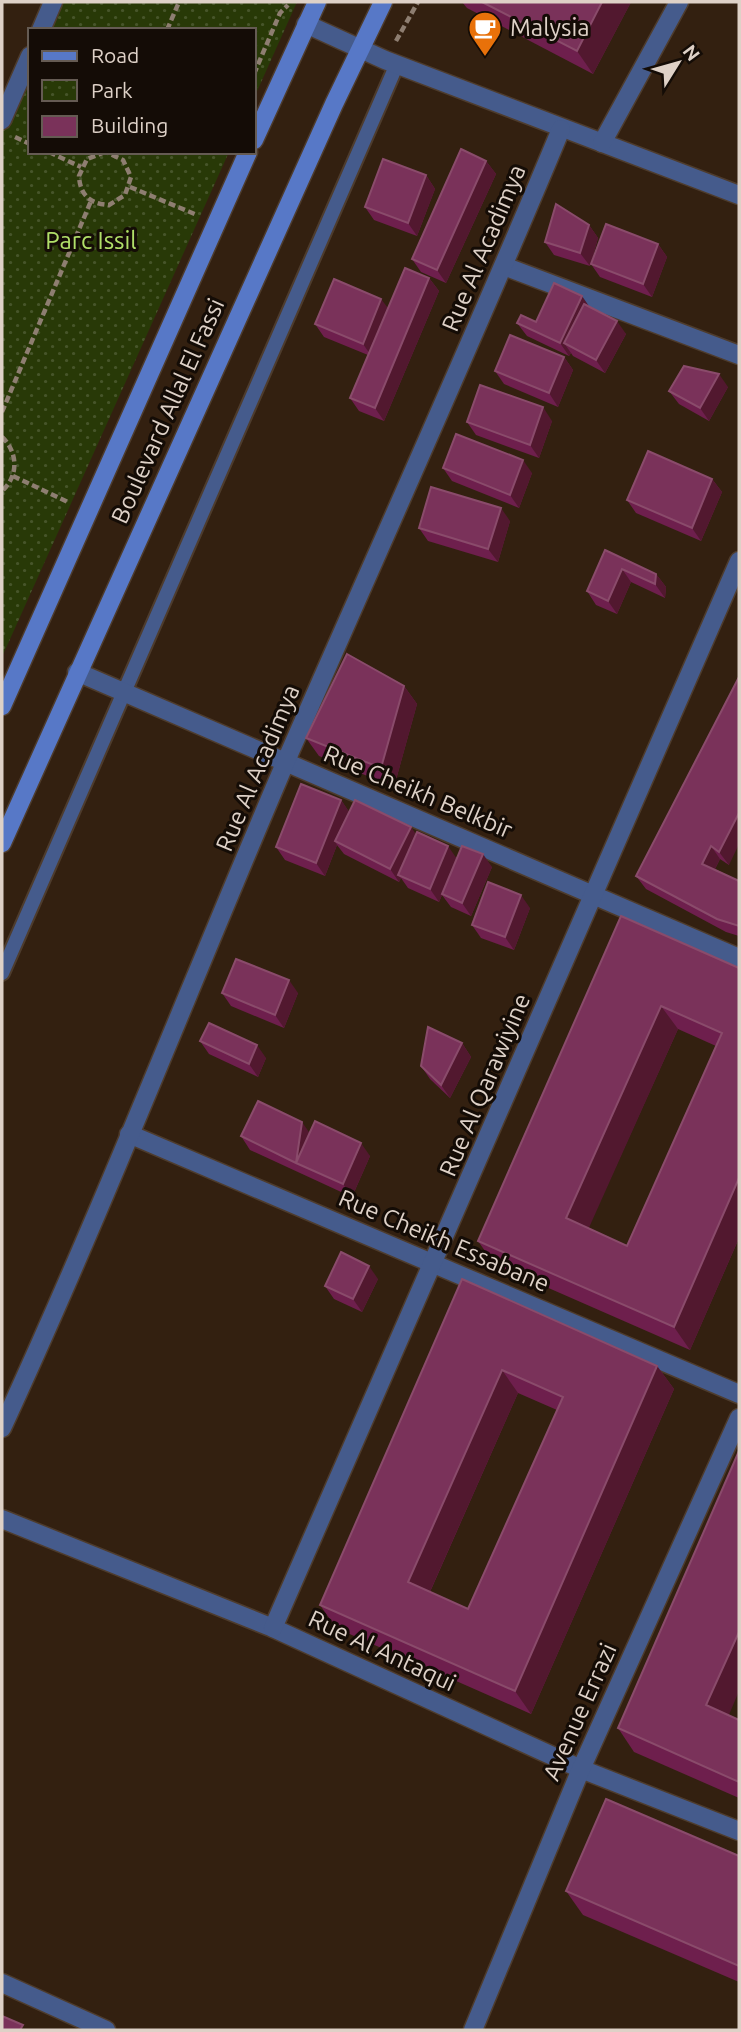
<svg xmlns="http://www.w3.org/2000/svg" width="741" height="2032" font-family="Ubuntu,sans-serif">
<defs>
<pattern id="park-dots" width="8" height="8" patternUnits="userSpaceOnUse" patternTransform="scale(1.75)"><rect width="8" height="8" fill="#283907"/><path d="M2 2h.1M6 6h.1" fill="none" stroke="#47552a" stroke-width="1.8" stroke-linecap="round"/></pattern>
</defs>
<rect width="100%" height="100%" fill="#332010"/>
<g fill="url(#park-dots)">
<path d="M61 2H297L254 98V30H48Z"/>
<path d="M30 71V152H229L2 657V133Z"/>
</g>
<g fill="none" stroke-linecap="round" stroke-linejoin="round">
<defs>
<path id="lane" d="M2 973 397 64"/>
<g id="street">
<path d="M306 24 385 60 739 195"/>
<path d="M41 30 53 2"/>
<path d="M2 120 30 56"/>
<path d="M602 143 679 2"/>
<path d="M504 266 739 355"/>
<path d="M77 672 739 958"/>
<path d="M129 1134 739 1394"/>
<path d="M2 1428C103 1209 191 983 286 761 378 550 473 341 561 129"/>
<path d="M2 1519 273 1628 581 1769 739 1831"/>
<path d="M273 1628 739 561"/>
<path d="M2 1983 106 2030"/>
<path d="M473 2030 581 1769 739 1418"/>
</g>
<g id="secondary">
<path d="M254 140 317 2"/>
<path d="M2 706 248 152"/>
<path d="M2 843 334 104 383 2"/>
</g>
</defs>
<use href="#lane" stroke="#4e3c2d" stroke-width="18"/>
<use href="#street" stroke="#4e3c2d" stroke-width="21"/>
<use href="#secondary" stroke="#4e3c2d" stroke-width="21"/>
<g stroke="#8e7e71" stroke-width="4.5" stroke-dasharray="7 3.5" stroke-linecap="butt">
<path d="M167 30 179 2"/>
<path d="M396 41 418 2"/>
<path d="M254 74 280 13 288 5"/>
<path d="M15 137 30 144"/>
<path d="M49 152 81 167"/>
<path d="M105 152 87 159 79 176C80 195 90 204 109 205L125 195 131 177 123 160 106 152"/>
<path d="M130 187 197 215"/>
<path d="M2 412 91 201"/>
<path d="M2 437C18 452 19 476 2 491"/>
<path d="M13 476 68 502"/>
</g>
<use href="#lane" stroke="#455b8c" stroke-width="14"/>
<use href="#street" stroke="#455b8c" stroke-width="18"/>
<use href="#secondary" stroke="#5778c7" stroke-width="18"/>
</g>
<g fill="#6e1f4d" fill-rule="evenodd">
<path d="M462 2H631L593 74 467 8Z"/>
<path d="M486 161 496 174 446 283 421 272 412 259Z"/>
<path d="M426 175 435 189 417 236 374 220 365 207Z"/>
<path d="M589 225 598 238 590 266 554 255 545 242Z"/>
<path d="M658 244 667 257 652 297 600 277 591 264Z"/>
<path d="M429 278 439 291 384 421 359 411 350 398 368 355 324 337 315 324 388 308Z"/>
<path d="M589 306 626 334 605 373 573 356 571 353 569 356 527 336 517 323 536 322Z"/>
<path d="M564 357 573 370 558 407 504 384 495 371Z"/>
<path d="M728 387 709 421 679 404 669 391Z"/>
<path d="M552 421 539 458 476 435 467 422Z"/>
<path d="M443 468 532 473 519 508 452 481Z"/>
<path d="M712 479 722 492 701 541 636 513 627 500Z"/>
<path d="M510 521 498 562 428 541 419 528Z"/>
<path d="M605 550 656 574 666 587 665 598 631 582 617 614 596 605 587 591Z"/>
<path d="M739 677 729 865 720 859 715 869 739 881V936L726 932 646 889 636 876Z"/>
<path d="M404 686 417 704 394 787 319 756 306 738Z"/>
<path d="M341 800 349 812 416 835 457 858 492 867 471 916 451 907 442 895 439 902 408 888 401 878 399 882 344 854 337 845 325 876 285 860 276 847Z"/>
<path d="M530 908 514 950 481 938 472 925Z"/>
<path d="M621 916 739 968V1238L690 1350 494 1264 478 1241ZM678 1029 716 1046 627 1246 588 1228Z"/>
<path d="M222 993H298L284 1028 231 1006Z"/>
<path d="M200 1041 266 1058 258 1077 209 1054Z"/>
<path d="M462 1043 471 1057 450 1098 430 1079 421 1066Z"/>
<path d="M310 1133 370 1156 352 1197 250 1150 241 1136Z"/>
<path d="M378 1279 362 1312 334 1299 325 1286Z"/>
<path d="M462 1279 657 1366 674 1389 531 1714 336 1628 320 1605ZM518 1393 557 1410 468 1609 430 1592Z"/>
<path d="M728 1715 739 1720V1798L634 1752 618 1728Z"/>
<path d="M739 1856V1982L583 1915 566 1891Z"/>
</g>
<g fill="#52182f">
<path d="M602 2H631L593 74 577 51Z"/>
<path d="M486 161 496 174 446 283 437 270Z"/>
<path d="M426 175 435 189 417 236 408 223Z"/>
<path d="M589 225 598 238 590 266 580 253Z"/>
<path d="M658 244 667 257 652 297 643 284Z"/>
<path d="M429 278 439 291 384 421 375 408Z"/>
<path d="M582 296 591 309 564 343 571 353 569 356 560 343Z"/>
<path d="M381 299 391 312 372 357 363 344Z"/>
<path d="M617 321 626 334 605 373 596 360Z"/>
<path d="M564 357 573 370 558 407 549 393Z"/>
<path d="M719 374 728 387 709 421 700 408Z"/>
<path d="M543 407 552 421 539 458 530 445Z"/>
<path d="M523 460 532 473 519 508 510 495Z"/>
<path d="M712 479 722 492 701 541 692 528Z"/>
<path d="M501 508 510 521 498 562 488 549Z"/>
<path d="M622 569 631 582 617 614 608 601Z"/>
<path d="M656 574 666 587 665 598 655 584Z"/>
<path d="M404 686 417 704 394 787 381 768Z"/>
<path d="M341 800 350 813 335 841 337 845 325 876 316 863Z"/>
<path d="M739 813V844L729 865 719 852Z"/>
<path d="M411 827 420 840 398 875 401 878 399 882 390 869Z"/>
<path d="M448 846 457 859 439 902 430 889Z"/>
<path d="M711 846 720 859 711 877 702 864Z"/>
<path d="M483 854 492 867 471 916 462 903Z"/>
<path d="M521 895 530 908 514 950 505 937Z"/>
<path d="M289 980 298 993 284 1028 275 1015Z"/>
<path d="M661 1006 678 1029 583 1241 566 1218Z"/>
<path d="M462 1043 471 1057 450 1098 441 1085Z"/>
<path d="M257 1045 266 1058 258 1077 249 1064Z"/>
<path d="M302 1122 311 1135 296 1163Z"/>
<path d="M361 1143 370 1156 352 1197 343 1184Z"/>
<path d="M739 1178V1238L690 1350 674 1327Z"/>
<path d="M369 1266 378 1279 362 1312 353 1299Z"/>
<path d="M657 1366 674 1389 531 1714 515 1691Z"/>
<path d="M502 1370 518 1393 424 1605 408 1582Z"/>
<path d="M739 1632V1691L723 1729 706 1705Z"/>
</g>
<g fill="#7a325a" stroke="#8a4b6b" stroke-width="2" fill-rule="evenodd">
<path d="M482 2H602L577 51Z"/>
<path d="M461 149 486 161 437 270 412 259Z"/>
<path d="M383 159 426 175 408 223 365 207Z"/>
<path d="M556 204 589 225 580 253 545 242Z"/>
<path d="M606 224 658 244 643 284 591 264Z"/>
<path d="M405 268 429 278 375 408 350 398Z"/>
<path d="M334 279 381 299 363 344 315 324Z"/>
<path d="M554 283 582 296 560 343 517 323 521 315 536 322Z"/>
<path d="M584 304 617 321 596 360 564 343Z"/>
<path d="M510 335 564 357 549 393 495 371Z"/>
<path d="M684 366 719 374 700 408 669 391Z"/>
<path d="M480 385 543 407 530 445 467 422Z"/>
<path d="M456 434 523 460 510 495 443 468Z"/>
<path d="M648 451 712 479 692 528 627 500Z"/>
<path d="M431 487 501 508 488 549 419 528Z"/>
<path d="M605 550 656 574 655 584 622 569 608 601 587 591Z"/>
<path d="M347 654 404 686 381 768 306 738Z"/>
<path d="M739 677V813L719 852 711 846 702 864 739 881V926L717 919 636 876Z"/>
<path d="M301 784 341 800 316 863 276 847Z"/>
<path d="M355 800 411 827 390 869 335 841Z"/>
<path d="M417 832 448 846 430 889 398 875Z"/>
<path d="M462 846 483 854 462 903 442 894Z"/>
<path d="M488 882 521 895 505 937 472 925Z"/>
<path d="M621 916 739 968V1178L674 1327 478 1241ZM661 1006 722 1033 627 1246 566 1218Z"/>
<path d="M236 959 289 980 275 1015 222 993Z"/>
<path d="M209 1023 257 1045 249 1064 200 1041Z"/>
<path d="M428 1027 462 1043 441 1085 421 1066Z"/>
<path d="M258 1101 302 1122 296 1163 315 1121 361 1143 343 1184 296 1163 241 1136Z"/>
<path d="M341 1252 369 1266 353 1299 325 1286Z"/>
<path d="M462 1279 657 1366 515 1691 320 1605ZM502 1370 563 1397 468 1609 408 1582Z"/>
<path d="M739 1451V1632L706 1705 739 1720V1782L618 1728Z"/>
<path d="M606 1799 739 1856V1966L566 1891Z"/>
<path d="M2 2016 23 2025 20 2030H2Z"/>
</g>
<defs>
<symbol id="cafe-pin" viewBox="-11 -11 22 30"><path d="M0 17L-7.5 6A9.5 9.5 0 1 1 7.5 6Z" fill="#e8710a" stroke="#140c06"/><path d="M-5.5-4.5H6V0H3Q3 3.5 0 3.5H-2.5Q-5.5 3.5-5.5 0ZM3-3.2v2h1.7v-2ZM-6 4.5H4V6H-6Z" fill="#fff"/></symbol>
</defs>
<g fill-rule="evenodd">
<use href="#cafe-pin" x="466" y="9" width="38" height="52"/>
</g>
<g text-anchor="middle" stroke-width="6" stroke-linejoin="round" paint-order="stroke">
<g font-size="24" fill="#ded1c7" stroke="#140c06" text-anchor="start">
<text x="510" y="36">Malysia</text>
</g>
<g font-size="24" fill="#b1e069" stroke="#140c06">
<text x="91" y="249">Parc Issil</text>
</g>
<g font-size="24" fill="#ded1c7" stroke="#140c06">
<text transform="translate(484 248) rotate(-67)" y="8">Rue Al Acadimya</text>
<text transform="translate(168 411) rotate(-66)" y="8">Boulevard Allal El Fassi</text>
<text transform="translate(258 768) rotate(-67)" y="8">Rue Al Acadimya</text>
<text transform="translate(418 792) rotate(23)" y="8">Rue Cheikh Belkbir</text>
<text transform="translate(485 1085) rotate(-67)" y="8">Rue Al Qarawiyine</text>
<text transform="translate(444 1241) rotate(23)" y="8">Rue Cheikh Essabane</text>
<text transform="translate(382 1651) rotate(25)" y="8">Rue Al Antaqui</text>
<text transform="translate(580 1712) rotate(-66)" y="8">Avenue Errazi</text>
</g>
</g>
<rect width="741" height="2032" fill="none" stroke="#ded1c7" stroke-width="7"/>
<rect x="28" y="28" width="228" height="126" fill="#140c06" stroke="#655b53" stroke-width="2"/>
<rect x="42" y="51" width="35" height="10" fill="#5778c7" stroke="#655b53" stroke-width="2"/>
<text x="91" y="63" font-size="21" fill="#ded1c7">Road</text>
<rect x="42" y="80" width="35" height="21" fill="url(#park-dots)" stroke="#655b53" stroke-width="2"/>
<text x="91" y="98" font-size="21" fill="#ded1c7">Park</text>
<rect x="42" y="116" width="35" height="21" fill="#7a325a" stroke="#655b53" stroke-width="2"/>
<text x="91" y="133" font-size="21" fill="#ded1c7">Building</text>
<g transform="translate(678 63) rotate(53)" stroke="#140c06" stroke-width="5" paint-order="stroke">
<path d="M0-5L12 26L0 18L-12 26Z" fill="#ded1c7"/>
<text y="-10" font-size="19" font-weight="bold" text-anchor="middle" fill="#ded1c7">N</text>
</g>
</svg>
